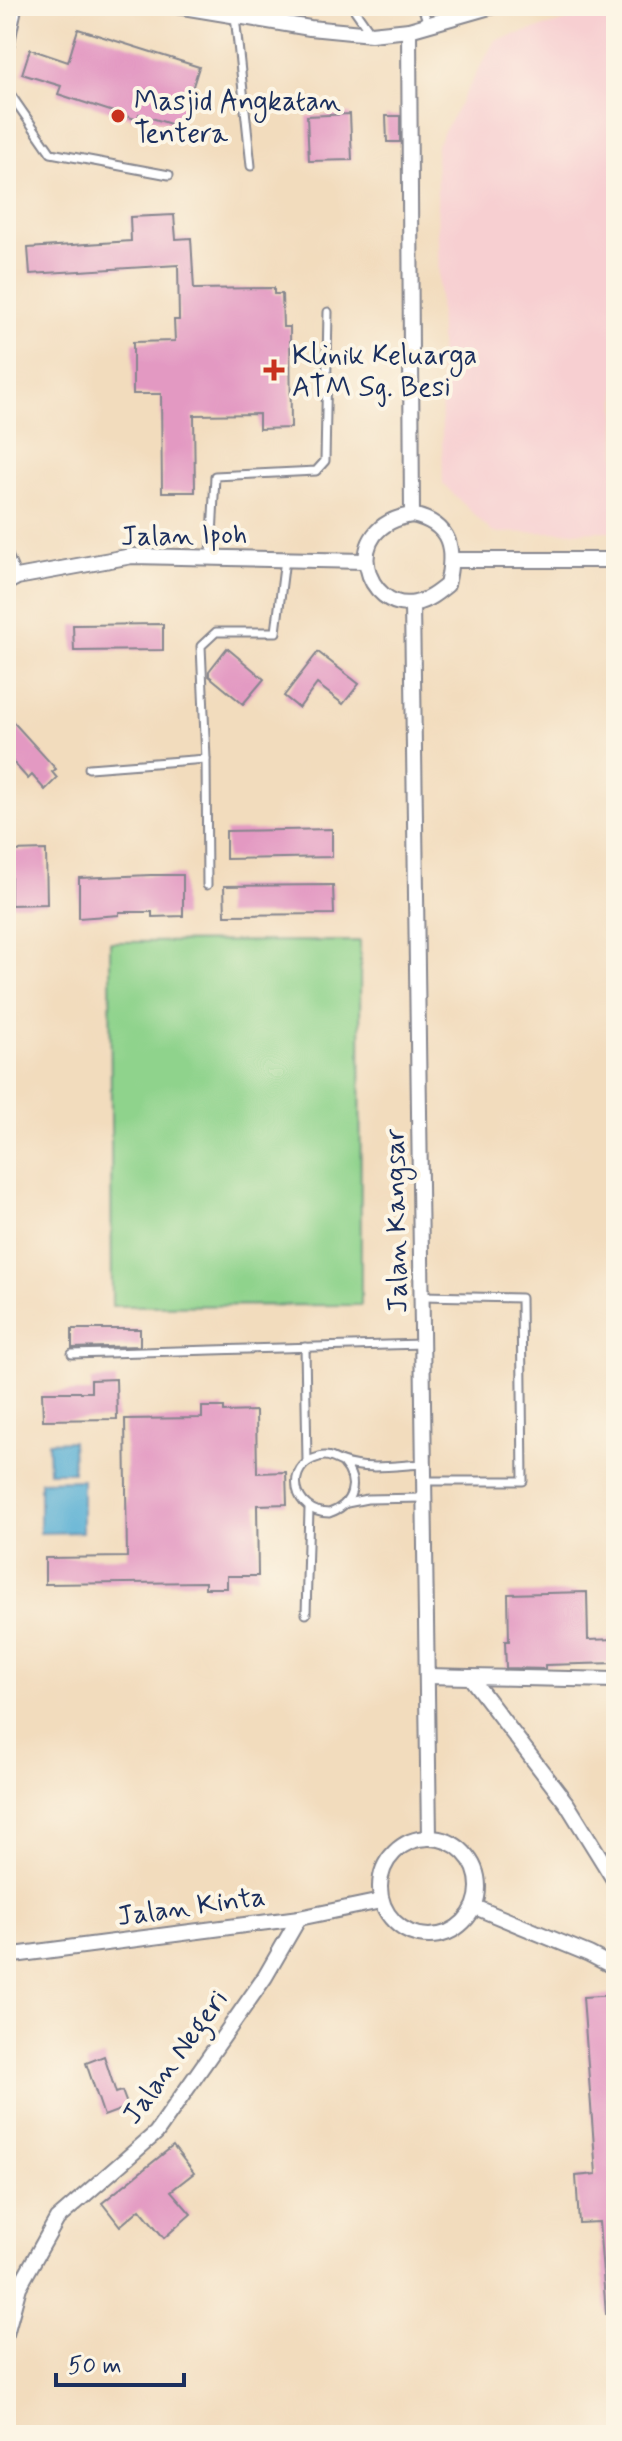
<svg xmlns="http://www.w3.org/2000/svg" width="622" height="2441" font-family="Mynerve,sans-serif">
<rect width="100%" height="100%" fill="#fcf5e5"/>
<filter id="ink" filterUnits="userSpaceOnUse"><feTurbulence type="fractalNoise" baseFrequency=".0125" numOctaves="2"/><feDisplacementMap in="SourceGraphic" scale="16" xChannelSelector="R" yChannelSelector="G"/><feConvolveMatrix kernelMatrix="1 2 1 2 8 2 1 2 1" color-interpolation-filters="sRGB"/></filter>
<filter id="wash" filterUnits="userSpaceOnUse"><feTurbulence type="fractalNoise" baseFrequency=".006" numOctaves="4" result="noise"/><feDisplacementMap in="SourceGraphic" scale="32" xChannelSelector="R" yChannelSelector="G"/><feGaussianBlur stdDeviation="1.8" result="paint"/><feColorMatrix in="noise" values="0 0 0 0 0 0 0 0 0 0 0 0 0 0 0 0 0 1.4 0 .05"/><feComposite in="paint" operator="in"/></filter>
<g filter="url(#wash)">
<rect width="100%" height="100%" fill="#f2dcbd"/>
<path fill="#f7cfd1" d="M616 8V531L493 533 443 484 436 146 495 40Z"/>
<path fill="#8fd38c" stroke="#558175" stroke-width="2" d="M360 941 361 1305 112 1306 110 942Z"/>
<g fill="#57afd4" stroke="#396f99" stroke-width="2">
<path d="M72 1441 73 1472H49L48 1442Z"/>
<path d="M82 1480V1532L40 1533V1481Z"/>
</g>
<g id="blocks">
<g fill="#e399c2">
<path d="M78 29 199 67 180 127 139 114 138 120 58 94 61 86 22 74 30 49 68 62Z"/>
<path d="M350 114 352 160 309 161 307 116Z"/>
<path d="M386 116H400V142H387Z"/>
<path d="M174 215 176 239 191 238 194 289 274 288V294H282L283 327H290L291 428 259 429V414L194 415 195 492H162L161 394H133V342L175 341 174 320H179L178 265 30 274 28 248 131 241 130 217Z"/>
<path d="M163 624V650L74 651 73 625Z"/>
<path d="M227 648 264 679 243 704 209 676V671Z"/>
<path d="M318 652 359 684 343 704 317 684 299 708 284 696Z"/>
<path d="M6 714 56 769 52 772 57 778 45 790 32 775 28 779 6 754Z"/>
<path d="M332 829V857L226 859V831Z"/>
<path d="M46 850 47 904 11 905V851Z"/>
<path d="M151 875H183V916L152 917V912H119V915L79 918V878Z"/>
<path d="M333 885 334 914 225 915 224 886Z"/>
<path d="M72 1329H140V1346L72 1348Z"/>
<path d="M116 1379 117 1419 43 1420 42 1392H91V1380Z"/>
<path d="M202 1407H224V1412L256 1411 257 1473 286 1472 287 1504 257 1505 258 1576H227V1588H205V1582L45 1584V1558L127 1557 125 1419 202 1418Z"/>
<path d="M587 1592 588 1640 616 1639V1663L545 1665V1669L506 1668 505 1641H509L508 1594Z"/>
<path d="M615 1995 616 2314H606L599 2222 579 2223 576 2176 596 2174 583 1997Z"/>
<path d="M104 2056 116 2093 122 2091 128 2107 104 2116 86 2063Z"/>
<path d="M173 2146 194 2173 171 2191 191 2214 164 2238 140 2209 120 2226 102 2203Z"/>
</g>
</g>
</g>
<g filter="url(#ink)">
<use href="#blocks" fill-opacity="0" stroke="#86868e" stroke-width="2"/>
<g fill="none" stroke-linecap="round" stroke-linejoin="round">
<defs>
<g id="service">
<path d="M352 6 370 32"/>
<path d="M422 6 428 24"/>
<path d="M235 16 251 166"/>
<path d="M6 64 18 6"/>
<path d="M6 88 51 153 169 175"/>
<path d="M6 550 17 577"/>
<path d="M211 557 215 476 316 471 325 461 328 312"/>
<path d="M89 768 206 759"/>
<path d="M207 885 206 759 201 646 216 632H276L285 559"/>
<path d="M422 1296 521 1298 523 1481H424"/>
<path d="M305 1347 307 1462"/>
<path d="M72 1354 422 1344"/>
<path d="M343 1463C360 1482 353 1505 329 1513 293 1513 283 1466 319 1457 329 1454 334 1459 342 1462 366 1471 399 1465 424 1464"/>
<path d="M347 1503 367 1499 424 1498"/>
<path d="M306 1614 309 1509"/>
</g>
<g id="minor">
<path d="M177 6 310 28 371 34 409 30 493 6"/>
<path d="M409 30 412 515"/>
<path d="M412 515C452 524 455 549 447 585 437 593 427 601 415 603 367 613 337 527 412 515Z"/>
<path d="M453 560H616"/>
<path d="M6 583 17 577 132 556 365 561"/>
<path d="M412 604 429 1837"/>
<path d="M427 1676 470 1677 567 1804 616 1883"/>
<path d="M470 1677 616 1680"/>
<circle cx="429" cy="1887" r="49"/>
<path d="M475 1907 589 1954 616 1968"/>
<path d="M6 1956 299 1918 381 1901"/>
<path d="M6 2334 19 2287 57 2219 156 2133 265 1977 299 1918"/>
</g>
</defs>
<use href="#service" stroke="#86868e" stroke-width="11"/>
<use href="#minor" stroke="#86868e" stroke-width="18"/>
<use href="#service" stroke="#fff" stroke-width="7"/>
<use href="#minor" stroke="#fff" stroke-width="14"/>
</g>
</g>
<g fill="#c8321e" stroke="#fcf5e5" stroke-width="3">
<circle cx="118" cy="116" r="8"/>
<path d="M270 358h8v8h8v8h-8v8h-8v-8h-8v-8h8z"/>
</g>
<g text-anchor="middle" stroke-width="8" stroke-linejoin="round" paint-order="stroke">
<g font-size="28" fill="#1b2f5e" stroke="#fcf5e5" text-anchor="start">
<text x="134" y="110">Masjid Angkatan<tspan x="134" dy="32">Tentera</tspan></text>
<text x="292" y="364">Klinik Keluarga<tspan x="292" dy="32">ATM Sg. Besi</tspan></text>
</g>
<g font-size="28" fill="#1b2f5e" stroke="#fcf5e5">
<text transform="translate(184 534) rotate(-1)" y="10">Jalan Ipoh</text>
<text transform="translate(395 1221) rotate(-91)" y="10">Jalan Kangsar</text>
<text transform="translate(191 1905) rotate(-8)" y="10">Jalan Kinta</text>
<text transform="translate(174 2056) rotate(-54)" y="10">Jalan Negeri</text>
</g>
</g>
<rect width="622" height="2441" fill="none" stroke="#fcf5e5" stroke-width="32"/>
<path d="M56 2373v12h128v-12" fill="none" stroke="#1b2f5e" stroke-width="4"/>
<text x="68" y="2373" font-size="24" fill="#1b2f5e" stroke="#fcf5e5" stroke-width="6" paint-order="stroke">50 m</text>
</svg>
